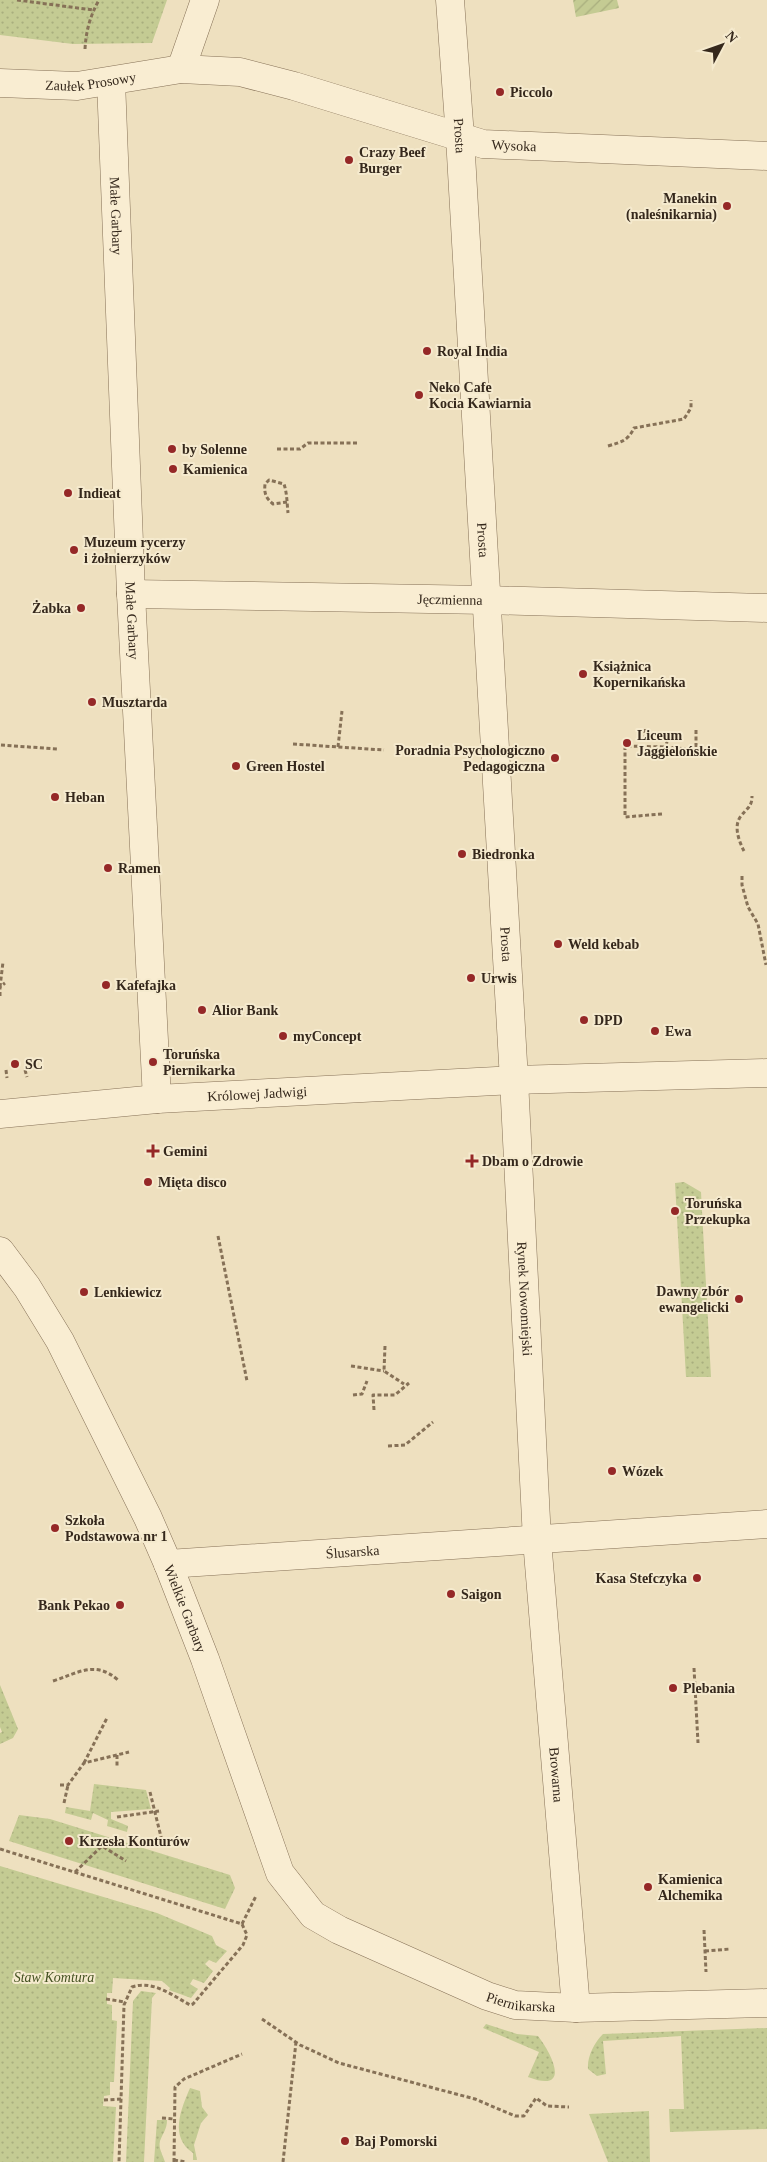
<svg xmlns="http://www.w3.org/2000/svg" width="767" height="2162" font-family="'Times New Roman',serif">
<defs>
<pattern id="grass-dots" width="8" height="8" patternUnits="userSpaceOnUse" patternTransform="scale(1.25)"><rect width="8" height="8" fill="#c4cb93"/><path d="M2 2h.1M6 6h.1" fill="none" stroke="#a9ae7e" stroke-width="1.8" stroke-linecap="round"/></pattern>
<pattern id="garden-furrows" width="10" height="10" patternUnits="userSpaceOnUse" patternTransform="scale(1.25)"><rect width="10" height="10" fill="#c4cb93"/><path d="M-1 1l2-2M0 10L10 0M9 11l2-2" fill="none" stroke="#a9ae7e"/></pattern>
</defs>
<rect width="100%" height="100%" fill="#eee0bf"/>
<g fill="url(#grass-dots)">
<path d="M0 0H167L152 43 73 44 0 35Z"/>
<path d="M684 1182 701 1192 711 1377H686L675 1183Z"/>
<path d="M0 1685 18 1729 13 1738 0 1744V1733L2 1732 0 1727Z"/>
<path d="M94 1784 146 1790 151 1809 111 1812V1819L128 1826 127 1832 107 1826 108 1820 93 1813 91 1820 65 1813 66 1807 90 1811Z"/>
<path d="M19 1815 50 1819 230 1875 235 1888 225 1909 9 1841Z"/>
<path d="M0 1866 157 1913 212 1936 216 1945 227 1951 216 1963 209 1960 205 1964 213 1971 204 1983 193 1979 190 1984 198 1989 191 1998 169 1990 170 1988 162 1981 113 1978 112 1993H107V2004L112 2005V2020L117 2021 114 2082H110V2095L104 2096 103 2106 116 2107 113 2162H0Z"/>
<path d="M141 1991 156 1993 152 1998 144 2162H126L133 2001Z"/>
<path d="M486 2024 517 2034 538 2036C552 2054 572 2094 528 2077L539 2052 483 2028Z"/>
<path d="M767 2028V2129L670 2132 669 2109H684L681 2036 603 2041 606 2074 597 2076 588 2069C587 2057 594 2043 603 2034Z"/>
<path d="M190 2088 200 2091 202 2107 208 2115 201 2123 194 2145 197 2160H193V2153C169 2137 181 2109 190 2088Z"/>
<path d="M649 2111 650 2162H608L589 2114Z"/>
<path d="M157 2120H167C167 2129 163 2133 160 2141 158 2148 163 2155 165 2162H154Z"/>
</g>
<path fill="url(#garden-furrows)" d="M573 0H617L619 8 576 17Z"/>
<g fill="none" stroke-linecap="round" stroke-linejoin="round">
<defs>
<g id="street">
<path id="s1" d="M450 0 460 137 514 1080 537 1540 576 2008"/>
<path d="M181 69 205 0"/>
<path id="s2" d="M111 81 131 594 157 1099"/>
<path id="s3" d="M0 83 77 86 181 69 240 72 294 86 483 144 767 156"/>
<path id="s4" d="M131 594 487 600 767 608"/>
<path id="s5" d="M0 1114 157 1099 514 1080 767 1073"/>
<path id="s6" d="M0 1251 27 1287 60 1341 148 1518 168 1564 205 1659 280 1873 313 1915 339 1930 487 1996 515 2005 576 2008 767 2003"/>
<path id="s7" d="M168 1564 767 1524"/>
</g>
</defs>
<use href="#street" stroke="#867157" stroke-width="29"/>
<g stroke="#867157" stroke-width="3" stroke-dasharray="4 2.5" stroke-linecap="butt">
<path d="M17 0 93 10"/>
<path d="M85 49C86 31 90 16 99 0"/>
<path d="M608 446C621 442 628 441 634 428L684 419 691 408V400"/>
<path d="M277 449H300L308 443H359"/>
<path d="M287 502 273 504C266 498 264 494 265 484L269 480 284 484C287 493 287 503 288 513"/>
<path d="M645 729V740L662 738 667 741 666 747 696 750"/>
<path d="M696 730V750H713"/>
<path d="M645 733 660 734"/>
<path d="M293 744 384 750"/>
<path d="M1 745 57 749"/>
<path d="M338 747 342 711"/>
<path d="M662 814 625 817V746L666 747"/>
<path d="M744 851C739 841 733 826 741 816 747 808 752 807 752 796"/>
<path d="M742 876V885L748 907 758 924 766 965"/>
<path d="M0 987 3 962"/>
<path d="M0 996V987L5 983"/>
<path d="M6 1070 7 1078"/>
<path d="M25 1070 27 1077"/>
<path d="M218 1236 247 1381"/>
<path d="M385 1346 384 1371 404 1384"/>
<path d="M351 1366 384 1371"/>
<path d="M353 1395 362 1394 367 1381"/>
<path d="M374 1410 373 1395H395L409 1383"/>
<path d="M388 1446 405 1445 433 1422"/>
<path d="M694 1668 698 1743"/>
<path d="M53 1681C78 1673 95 1660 118 1680"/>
<path d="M117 1755V1766"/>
<path d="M84 1763 107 1718"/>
<path d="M60 1785H68L84 1763 129 1752"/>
<path d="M150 1792 162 1841"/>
<path d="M64 1803 68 1785"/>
<path d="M117 1817 159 1811"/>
<path d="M0 1849 242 1924 247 1935 243 1945 193 2004 190 2005C172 1995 153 1980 132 1987L124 2005 119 2162"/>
<path d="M75 1872 102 1846 126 1861"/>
<path d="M242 1924 256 1896"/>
<path d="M704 1930 706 1972"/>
<path d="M705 1951 730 1949"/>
<path d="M106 1999 125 2002"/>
<path d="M262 2019 300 2045 339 2063 475 2099 515 2116H524L536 2098 547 2106 569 2107"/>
<path d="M104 2100 122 2099"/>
<path d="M162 2118 174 2119"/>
<path d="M174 2160 186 2162"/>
<path d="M174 2162 175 2087 184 2079 242 2054"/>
<path d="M283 2162 296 2042"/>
</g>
<use href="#street" stroke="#f9edd2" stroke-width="28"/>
</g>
<g fill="#952827" stroke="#f5eace" stroke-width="2">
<circle cx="500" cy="92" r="5"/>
<circle cx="349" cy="160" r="5"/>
<circle cx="727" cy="206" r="5"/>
<circle cx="427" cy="351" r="5"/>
<circle cx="419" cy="395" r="5"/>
<circle cx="172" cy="449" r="5"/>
<circle cx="173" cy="469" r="5"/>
<circle cx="68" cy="493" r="5"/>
<circle cx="74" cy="550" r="5"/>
<circle cx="81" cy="608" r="5"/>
<circle cx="583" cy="674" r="5"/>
<circle cx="92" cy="702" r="5"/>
<circle cx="627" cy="743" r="5"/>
<circle cx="555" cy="758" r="5"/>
<circle cx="236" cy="766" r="5"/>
<circle cx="55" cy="797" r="5"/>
<circle cx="462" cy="854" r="5"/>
<circle cx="108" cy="868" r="5"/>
<circle cx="558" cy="944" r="5"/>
<circle cx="471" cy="978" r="5"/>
<circle cx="106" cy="985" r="5"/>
<circle cx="202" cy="1010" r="5"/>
<circle cx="584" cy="1020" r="5"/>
<circle cx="655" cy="1031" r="5"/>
<circle cx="283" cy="1036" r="5"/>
<circle cx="153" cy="1062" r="5"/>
<circle cx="15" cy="1064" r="5"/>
<path d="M150.5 1143.5h5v5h5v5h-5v5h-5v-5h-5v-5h5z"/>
<path d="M469.5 1153.5h5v5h5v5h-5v5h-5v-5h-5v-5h5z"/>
<circle cx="148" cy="1182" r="5"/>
<circle cx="675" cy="1211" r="5"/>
<circle cx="84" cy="1292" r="5"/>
<circle cx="739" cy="1299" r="5"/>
<circle cx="612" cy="1471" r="5"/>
<circle cx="55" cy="1528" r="5"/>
<circle cx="697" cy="1578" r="5"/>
<circle cx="451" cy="1594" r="5"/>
<circle cx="120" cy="1605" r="5"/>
<circle cx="673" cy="1688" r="5"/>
<circle cx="69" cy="1841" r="5"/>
<circle cx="648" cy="1887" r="5"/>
<circle cx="345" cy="2141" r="5"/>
</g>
<g text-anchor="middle" stroke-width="4" stroke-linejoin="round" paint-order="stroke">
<g font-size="14" fill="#35281c" stroke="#f5eace">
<text dy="5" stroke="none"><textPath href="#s3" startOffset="91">Zaułek Prosowy</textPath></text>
<text dy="5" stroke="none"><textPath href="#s1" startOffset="136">Prosta</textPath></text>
<text dy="5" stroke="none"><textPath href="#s3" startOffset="526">Wysoka</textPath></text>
<text dy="5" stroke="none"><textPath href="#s2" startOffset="135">Małe Garbary</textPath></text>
<text dy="5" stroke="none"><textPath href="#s1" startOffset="541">Prosta</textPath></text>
<text dy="5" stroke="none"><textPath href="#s4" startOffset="319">Jęczmienna</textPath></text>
<text dy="5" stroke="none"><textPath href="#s2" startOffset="540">Małe Garbary</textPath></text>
<text dy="5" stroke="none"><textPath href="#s1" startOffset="946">Prosta</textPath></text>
<text dy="5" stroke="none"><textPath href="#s5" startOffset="258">Królowej Jadwigi</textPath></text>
<text dy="5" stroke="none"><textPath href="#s1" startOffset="1301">Rynek Nowomiejski</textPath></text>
<text dy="5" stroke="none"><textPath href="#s7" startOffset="185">Ślusarska</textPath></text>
<text dy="5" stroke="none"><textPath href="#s6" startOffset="404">Wielkie Garbary</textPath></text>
<text dy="5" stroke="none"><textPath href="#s1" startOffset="1778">Browarna</textPath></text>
<text dy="5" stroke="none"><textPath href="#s6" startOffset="965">Piernikarska</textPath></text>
</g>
<g font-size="14" font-weight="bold" fill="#35281c" stroke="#f5eace" text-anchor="start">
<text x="510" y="97">Piccolo</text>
<text x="359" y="157">Crazy Beef<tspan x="359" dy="16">Burger</tspan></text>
<text x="717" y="203" text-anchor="end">Manekin<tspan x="717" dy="16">(naleśnikarnia)</tspan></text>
<text x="437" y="356">Royal India</text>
<text x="429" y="392">Neko Cafe<tspan x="429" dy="16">Kocia Kawiarnia</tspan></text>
<text x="182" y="454">by Solenne</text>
<text x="183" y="474">Kamienica</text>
<text x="78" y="498">Indieat</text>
<text x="84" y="547">Muzeum rycerzy<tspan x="84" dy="16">i żołnierzyków</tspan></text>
<text x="71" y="613" text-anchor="end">Żabka</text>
<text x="593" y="671">Książnica<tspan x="593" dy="16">Kopernikańska</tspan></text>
<text x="102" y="707">Musztarda</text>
<text x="637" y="740">Liceum<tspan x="637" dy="16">Jaggielońskie</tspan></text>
<text x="545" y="755" text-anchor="end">Poradnia Psychologiczno<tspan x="545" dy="16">Pedagogiczna</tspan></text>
<text x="246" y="771">Green Hostel</text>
<text x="65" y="802">Heban</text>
<text x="472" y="859">Biedronka</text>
<text x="118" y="873">Ramen</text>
<text x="568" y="949">Weld kebab</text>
<text x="481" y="983">Urwis</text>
<text x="116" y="990">Kafefajka</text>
<text x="212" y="1015">Alior Bank</text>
<text x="594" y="1025">DPD</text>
<text x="665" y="1036">Ewa</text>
<text x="293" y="1041">myConcept</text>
<text x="163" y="1059">Toruńska<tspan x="163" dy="16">Piernikarka</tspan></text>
<text x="25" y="1069">SC</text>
<text x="163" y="1156">Gemini</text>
<text x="482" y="1166">Dbam o Zdrowie</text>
<text x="158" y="1187">Mięta disco</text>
<text x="685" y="1208">Toruńska<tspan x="685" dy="16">Przekupka</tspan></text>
<text x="729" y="1296" text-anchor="end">Dawny zbór<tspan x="729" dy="16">ewangelicki</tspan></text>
<text x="94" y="1297">Lenkiewicz</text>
<text x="622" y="1476">Wózek</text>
<text x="65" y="1525">Szkoła<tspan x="65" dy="16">Podstawowa nr 1</tspan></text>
<text x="687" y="1583" text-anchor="end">Kasa Stefczyka</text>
<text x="461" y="1599">Saigon</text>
<text x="110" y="1610" text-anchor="end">Bank Pekao</text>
<text x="683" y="1693">Plebania</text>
<text x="79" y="1846">Krzesła Konturów</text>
<text x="658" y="1884">Kamienica<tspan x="658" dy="16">Alchemika</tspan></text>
<text x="355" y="2146">Baj Pomorski</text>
</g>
<g font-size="14" font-style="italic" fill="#455222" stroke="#f5eace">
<text x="54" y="1982">Staw Komtura</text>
</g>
</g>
<g transform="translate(722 45) rotate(49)" stroke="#f5eace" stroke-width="4" paint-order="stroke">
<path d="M0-4L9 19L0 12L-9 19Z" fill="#35281c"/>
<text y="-8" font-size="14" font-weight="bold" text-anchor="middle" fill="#35281c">N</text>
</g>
</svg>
